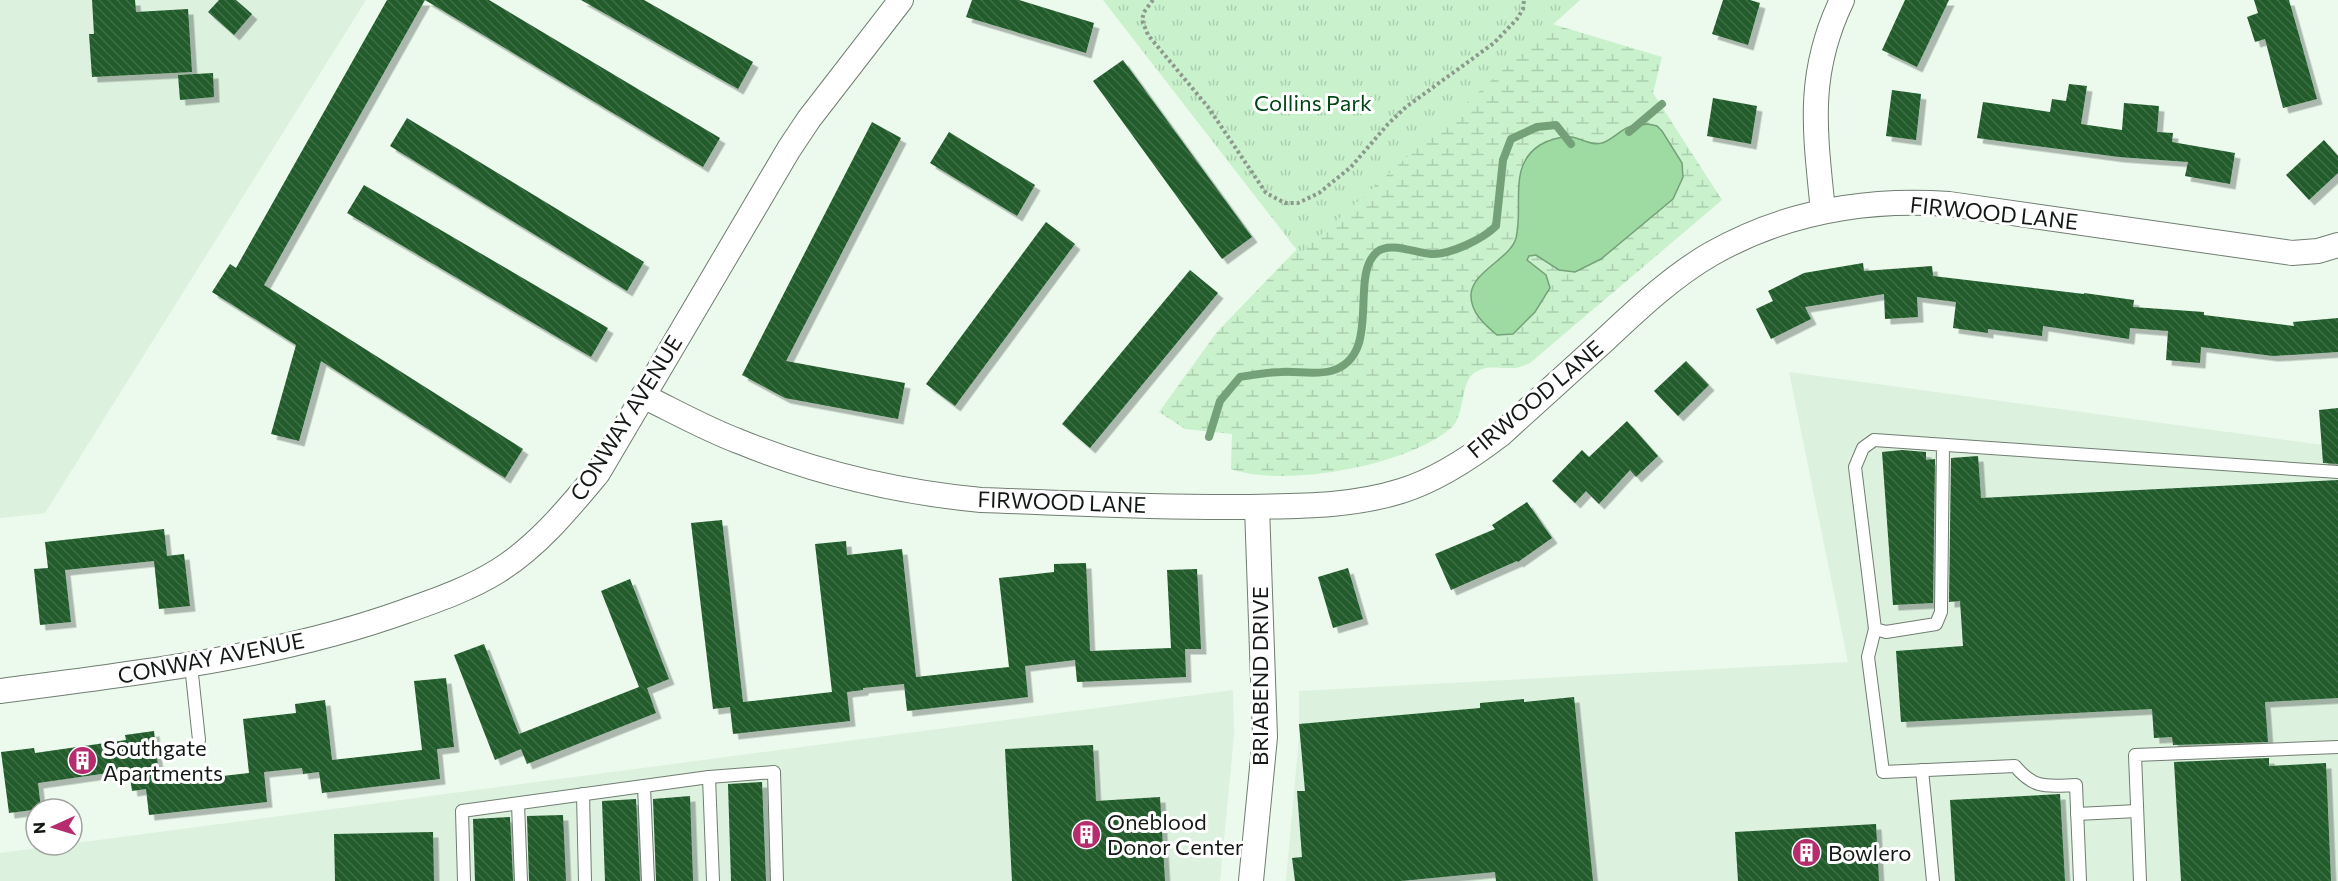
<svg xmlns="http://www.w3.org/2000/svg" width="2338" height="881" font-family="Commissioner,sans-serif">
<defs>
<pattern id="wetland-marsh" width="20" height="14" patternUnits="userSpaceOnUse" patternTransform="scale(1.5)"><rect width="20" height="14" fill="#c9f1cc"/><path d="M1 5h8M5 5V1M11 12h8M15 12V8" fill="none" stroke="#acceae"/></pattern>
<pattern id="park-tufts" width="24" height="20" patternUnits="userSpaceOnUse" patternTransform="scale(1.5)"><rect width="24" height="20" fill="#c9f1cc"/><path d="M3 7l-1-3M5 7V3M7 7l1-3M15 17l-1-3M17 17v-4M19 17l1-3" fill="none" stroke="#acceae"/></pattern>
<pattern id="building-back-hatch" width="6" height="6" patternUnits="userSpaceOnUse" patternTransform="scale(1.5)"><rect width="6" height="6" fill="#205b2b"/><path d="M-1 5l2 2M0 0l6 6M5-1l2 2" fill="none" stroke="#3e6e47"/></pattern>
<filter id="shadow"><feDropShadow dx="5.5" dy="5.5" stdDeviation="0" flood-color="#0004"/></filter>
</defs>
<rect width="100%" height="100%" fill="#ebfaec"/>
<g fill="#dcf1de">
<path d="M0 0H366L45 513 0 518Z"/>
<path d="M1789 372 2338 447V881H1286L1299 738V691L1848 662Z"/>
<path d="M1233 690 1234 735 1220 881H0V853Z"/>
</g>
<path fill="url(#wetland-marsh)" d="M1549 23 1662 57 1653 93 1722 200 1530 363C1525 365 1519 368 1513 368 1498 369 1486 364 1473 374 1460 385 1465 416 1451 428 1407 466 1284 488 1231 469L1232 434 1185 429 1159 412 1217 332 1293 253Z"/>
<path fill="url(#park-tufts)" d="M1103 0H1580L1300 254Z"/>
<path fill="#9edba3" stroke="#75a178" stroke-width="1.5" d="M1648 124 1657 126 1662 131 1682 163 1683 177 1673 199 1601 259 1575 272 1559 270 1536 255 1529 256 1527 260 1546 275 1550 288 1535 312 1513 334 1497 335C1485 325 1470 312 1471 294 1473 271 1511 258 1516 238 1524 206 1507 166 1540 145 1548 140 1562 136 1571 137 1581 138 1591 146 1602 143 1612 140 1620 130 1629 127 1635 125 1642 125 1648 124Z"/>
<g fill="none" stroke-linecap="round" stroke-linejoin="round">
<g stroke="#75a178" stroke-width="8">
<path d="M1629 132 1662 104"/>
<path d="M1209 437 1220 401 1240 377C1253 375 1267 372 1281 372 1296 371 1316 375 1331 371 1384 356 1348 276 1377 252 1390 241 1415 253 1431 254 1450 255 1483 239 1496 226L1503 160 1511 139 1537 127 1556 125 1571 144"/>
</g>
</g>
<g fill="url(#building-back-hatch)" filter="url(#shadow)">
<path d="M92 0H135L136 12 188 9 192 72 92 77 89 34H94Z"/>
<path d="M219 0H236L252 14 234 35 208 12Z"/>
<path d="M387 0H489L720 138 703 167 425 0 264 285 523 449 505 478 321 361 299 441 271 434 296 345 212 292 230 264 236 268Z"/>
<path d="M581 0H644L753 62 738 89Z"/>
<path d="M972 0H1019L1094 23 1086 53 966 17Z"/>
<path d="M1723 0H1750L1760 3 1748 45 1712 34Z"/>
<path d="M1905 0H1949L1917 67 1882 50Z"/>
<path d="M2254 0H2289L2317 99 2283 108 2265 39 2255 42 2247 17 2258 13Z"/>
<path d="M1123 60 1252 237 1222 259 1093 81Z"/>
<path d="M213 73 214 97 180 100 178 75Z"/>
<path d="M2069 84 2087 86 2081 124 2122 130 2124 103 2159 106 2157 132 2173 133 2172 142 2235 153 2230 184 2185 176 2188 162 2119 157 1977 138 1983 102 2050 112 2052 99 2066 101Z"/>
<path d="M1892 90 1921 94 1916 140 1886 136Z"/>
<path d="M1713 98 1757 106 1751 144 1707 136Z"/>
<path d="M407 118 644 262 627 291 390 146Z"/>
<path d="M872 122 901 138 786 361 905 383 898 419 785 398 742 375Z"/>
<path d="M949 132 1035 185 1017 216 930 163Z"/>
<path d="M2324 140 2338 156V173L2309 200 2286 175Z"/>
<path d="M364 185 608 328 591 357 347 213Z"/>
<path d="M1046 222 1075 244 955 406 926 384Z"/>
<path d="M1863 263 1864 271 1932 266 1933 276 2084 294V293L2134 300 2133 307 2204 312V315L2294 326 2293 322 2338 318V352L2273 356 2201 347 2200 363 2166 360 2168 331 2130 328 2129 339 2043 326 2042 336 1988 329V333L1953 328 1956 302 1917 297 1918 317 1885 319 1884 294 1805 307 1811 319 1771 339 1756 309 1773 301 1768 291 1804 273Z"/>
<path d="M1190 270 1218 293 1090 448 1062 424Z"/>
<path d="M1686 361 1709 385 1678 416 1654 391Z"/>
<path d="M2338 408V464L2323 463 2319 410Z"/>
<path d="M1627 421 1658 456 1636 477 1630 470 1599 504 1586 491 1575 503 1552 481 1582 450 1589 457Z"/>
<path d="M1902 450 1926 452V460L1935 459 1933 603 1893 605 1882 452Z"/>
<path d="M1978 456 1981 498 2338 480V698L2265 702 2268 742 2173 745 2172 737 2154 738 2152 709 1901 722 1896 651 1963 646 1960 601 1949 602 1951 458Z"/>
<path d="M1527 502 1552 538 1518 562 1517 561 1451 590 1435 554 1495 529 1492 525Z"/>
<path d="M722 520 743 702 832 692 815 544 846 541 847 555 902 549 916 677 1009 667 999 578 1054 572V564L1086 563 1090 651 1171 648 1167 570 1197 569 1201 649H1185L1186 677 1077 682 1075 660 1025 666 1028 697 907 711 904 684 863 688V690L847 692 850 721 733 734 730 707 713 709 691 523Z"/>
<path d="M164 529 167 556 184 554 190 606 159 609 154 561 65 570 71 622 40 625 34 569 48 568 45 542Z"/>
<path d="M1348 568 1363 619 1333 628 1318 577Z"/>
<path d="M630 579 669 679 647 688 656 713 527 764 521 749 495 760 454 655 484 644 519 734 639 687 601 591Z"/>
<path d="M446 678 454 747 437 749 440 779 322 793 319 772 303 774 302 768 264 772 267 802 149 815 146 789 132 791 129 770 38 783 41 809 9 813 1 752 34 748 35 753 126 740 125 735 154 731 160 783 249 773 243 719 296 713 295 704 325 700 332 760 422 750 414 681Z"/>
<path d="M1574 697 1593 881H1496L1495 872 1401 881H1295L1292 858 1302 857 1297 791H1305L1299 724 1480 708V703L1524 699V702Z"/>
<path d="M1093 745 1096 801 1160 797 1165 881H1012L1005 749Z"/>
<path d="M2269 758V766L2326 763 2331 881H2181L2174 762Z"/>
<path d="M762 782 766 881H731L728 784Z"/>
<path d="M2060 794 2065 881H1955L1950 800Z"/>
<path d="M690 796 693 881H656L653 799Z"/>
<path d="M636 799 640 881H605L602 801Z"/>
<path d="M563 815 566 881H529L527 816Z"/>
<path d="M510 817 513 881H475L473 819Z"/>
<path d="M1876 824 1879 881H1738L1735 832Z"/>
<path d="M433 832 434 881H335L334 834Z"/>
</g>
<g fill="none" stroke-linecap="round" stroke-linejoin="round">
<defs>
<g id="lane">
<path d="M1943 446 1941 612 1936 624 1886 632 1875 629 1855 467 1863 448 1874 440 2338 472"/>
<path d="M1875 629 1868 657 1883 772 2015 766C2035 790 2047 786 2076 785L2080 881"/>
<path d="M191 665 199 740"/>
<path d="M1922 770 1933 881"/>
<path d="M709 777 713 881"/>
<path d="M644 786 648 881"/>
<path d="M583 794 585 881"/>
<path d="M518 804 521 881"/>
<path d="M2077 814 2137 811"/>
<path d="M464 881 462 811 709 777 774 772 777 881"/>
<path d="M2140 881 2135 755 2338 747"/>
</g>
<g id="street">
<path d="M1823 211C1815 131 1806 75 1842 0"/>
<path d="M643 396C674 411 706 429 738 441 816 473 897 492 981 500 1069 503 1157 508 1244 507 1298 506 1350 507 1401 491 1437 480 1470 458 1500 435 1536 402 1572 370 1608 337 1640 307 1673 276 1711 254 1785 212 1865 198 1949 204L2292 253 2318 251 2338 245"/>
<path d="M0 691C137 673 275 658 406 611 437 600 469 589 498 571 538 546 568 509 598 473L789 149 809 119 901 0"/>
<path d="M1251 881 1265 737 1257 507"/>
</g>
</defs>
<use href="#lane" stroke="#707d71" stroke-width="14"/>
<use href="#street" stroke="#707d71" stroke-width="26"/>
<path stroke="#8d988e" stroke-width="4" stroke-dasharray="3 3" stroke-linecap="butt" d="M1153 0 1144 12 1142 20 1148 35 1208 107 1266 193 1285 203H1298L1319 193 1351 167 1388 124 1406 107 1494 43 1517 19 1523 9 1524 0"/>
<use href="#lane" stroke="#fff" stroke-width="12"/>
<use href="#street" stroke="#fff" stroke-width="24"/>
</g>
<defs>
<symbol id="building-disc" viewBox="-11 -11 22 22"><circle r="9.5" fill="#b52d6c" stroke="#fff"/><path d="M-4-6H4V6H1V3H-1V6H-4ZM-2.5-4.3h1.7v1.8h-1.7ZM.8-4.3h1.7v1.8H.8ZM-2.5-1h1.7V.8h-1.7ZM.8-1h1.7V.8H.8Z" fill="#fff"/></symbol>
</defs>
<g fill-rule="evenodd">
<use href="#building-disc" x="66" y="744" width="33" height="33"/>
<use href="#building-disc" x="1070" y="818" width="33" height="33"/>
<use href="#building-disc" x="1790" y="836" width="33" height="33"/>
</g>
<g text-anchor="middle" stroke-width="6" stroke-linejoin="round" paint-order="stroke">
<g font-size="22" fill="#004614" stroke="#fff">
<text x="1313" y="111">Collins Park</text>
</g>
<g font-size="22" fill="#141915" stroke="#fff">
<text transform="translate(1994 213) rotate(6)" y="8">FIRWOOD LANE</text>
<text transform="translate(1535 399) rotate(-40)" y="8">FIRWOOD LANE</text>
<text transform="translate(626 418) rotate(-58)" y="8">CONWAY AVENUE</text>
<text transform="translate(1062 502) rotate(2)" y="8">FIRWOOD LANE</text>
<text transform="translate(211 658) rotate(-11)" y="8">CONWAY AVENUE</text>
<text transform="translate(1260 676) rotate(-90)" y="8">BRIABEND DRIVE</text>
</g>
<g font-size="22" fill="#141915" stroke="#fff" text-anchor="start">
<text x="103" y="756">Southgate<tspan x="103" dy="25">Apartments</tspan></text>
<text x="1107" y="830">Oneblood<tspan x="1107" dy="25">Donor Center</tspan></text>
<text x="1828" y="861">Bowlero</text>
</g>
</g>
<g transform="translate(54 827) rotate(266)"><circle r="28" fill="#ffffff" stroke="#a1a3a1" stroke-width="1.5"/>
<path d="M0-4.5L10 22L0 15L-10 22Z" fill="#b52d6c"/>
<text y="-9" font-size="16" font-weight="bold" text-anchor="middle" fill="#141915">N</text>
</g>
</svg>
